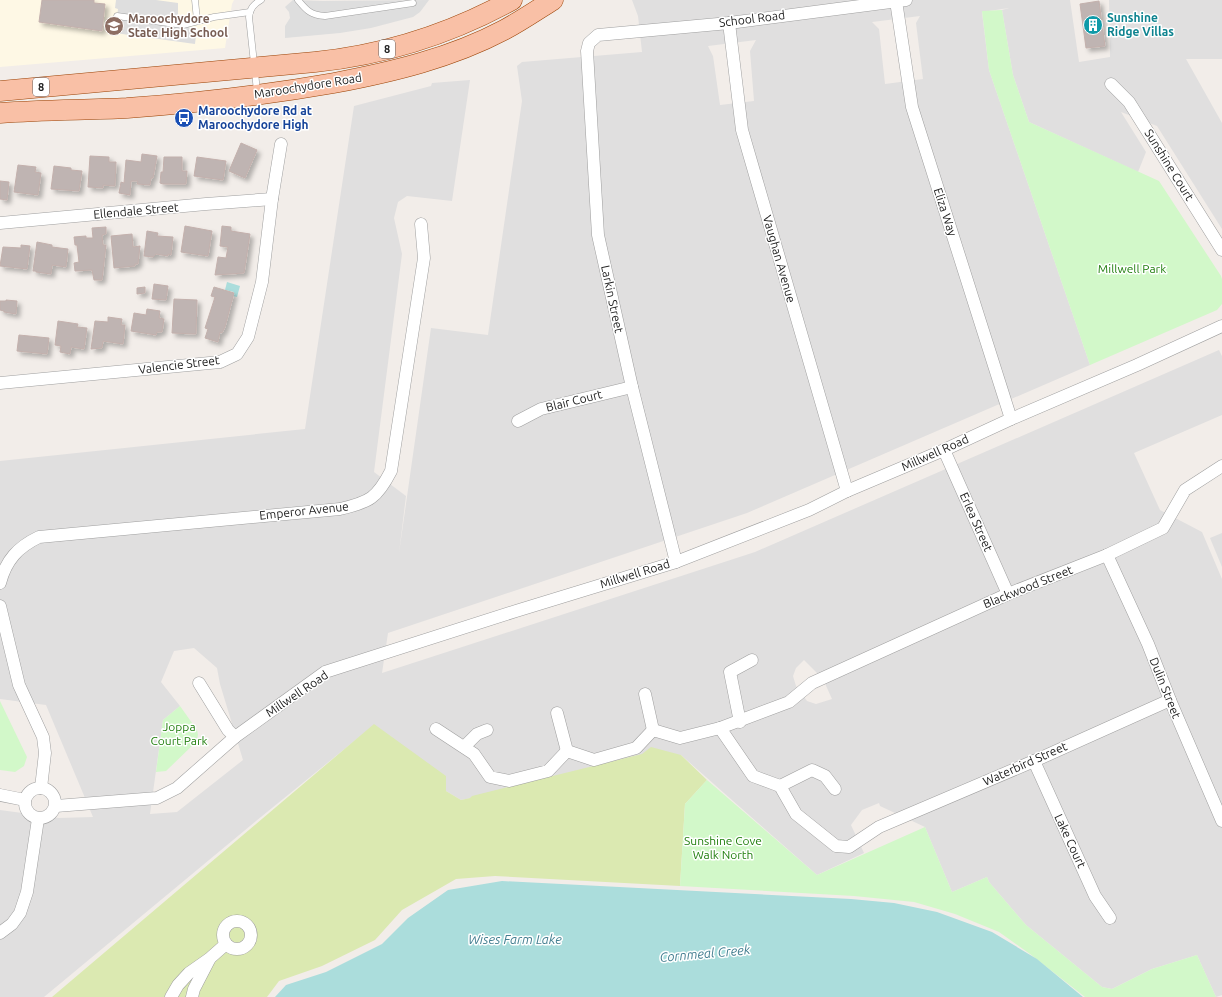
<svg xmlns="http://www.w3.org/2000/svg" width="1222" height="997" font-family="Ubuntu,sans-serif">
<defs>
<filter id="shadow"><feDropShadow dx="3.5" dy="3.5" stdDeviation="2" flood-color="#0004"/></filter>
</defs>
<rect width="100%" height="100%" fill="#f2ede9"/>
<g fill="#e0dfdf" fill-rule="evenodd">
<path d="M632 0H1070L1079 62 1110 57 1109 0H1222V59H1186L1222 123V229L1157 126 1121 112 1146 152 1138 172 1029 122 1013 75 1002 10 1009 8 982 12 989 70 1090 365 747 513 388 633 382 673 755 552 1219 350 1222 356V415L1134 453 1160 510 1202 532 1222 579V995L1216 997 1197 955 1152 969 1112 989 1102 987 1026 925 989 882 987 877 952 892 925 827 880 806 879 803 862 810 851 825 864 853 817 875 681 755 461 800 446 791 374 725 256 821 44 997H0V810L59 818 93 817 46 705 0 699V461L305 429 354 106 431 86 432 83 470 80 452 201 407 196 398 202 394 218 402 254 374 472 406 496 399 553 431 328 488 335 522 101 517 66 522 62 642 52 638 16ZM920 16 916 23 923 79 885 84 879 29 872 22ZM756 40 750 51 754 101 720 105 713 56 708 46ZM194 648 217 668 220 684 243 760 177 812 150 814 163 720 180 706 161 682 174 651ZM804 660 823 679 832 699 816 704 807 701 796 686 793 676 796 668Z"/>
<path d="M1222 533V567L1210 538Z"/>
</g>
<path fill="#fef8e5" d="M0 0H234L232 4 225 48 0 67Z"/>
<path fill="#dbe9b1" d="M374 724 446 776V791L461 800 470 798 472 796 642 754 651 747 681 755 707 780 685 804 680 886 495 876 456 879 402 910 375 940 322 966 279 981 267 997H52Z"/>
<g fill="#d2f8c9">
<path d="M1002 10 1013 75 1029 122 1159 181 1221 276 1222 279V304L1217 310 1090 365 989 70 982 11Z"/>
<path d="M0 701 27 757 24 766 15 772 0 770Z"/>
<path d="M180 706 197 730 198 735 196 742 166 771 156 772 163 720Z"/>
<path d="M707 780 817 875 925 827 952 892 987 877 989 882 1026 925 1102 987 1112 989 1152 969 1197 955 1216 997H1085L1030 954 999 932 955 914 914 902 854 896 680 886 685 804Z"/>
</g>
<g fill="#dedede">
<path d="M116 0H156L178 3V15L196 35 195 44 115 33 118 9 115 8Z"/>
<path d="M293 0 323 1 429 0 420 12 413 17 371 28 340 33 285 38V26L290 18 289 12 285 7Z"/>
</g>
<g fill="#abdddc">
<path d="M227 282 240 286 237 297 233 296 234 292 225 290Z"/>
<path d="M502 881 851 899 894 903 937 912 992 932 1037 959 1083 997H275L286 985 326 972 382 944 408 918 448 890Z"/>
</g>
<g fill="#bfb4b2" stroke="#c3b0ac" filter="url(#shadow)">
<path d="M42 0H94V3L105 4 102 31 39 22Z"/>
<path d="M1099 1 1105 46 1086 48 1080 4Z"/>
<path d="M241 143 257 150 245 178 229 171Z"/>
<path d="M142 154 157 156 153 178H151L150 185 137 184 138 181H131L130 195 119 193 121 182 124 183 126 160 141 162Z"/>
<path d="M90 156 109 157V162H116L115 186 103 185V188L88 187Z"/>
<path d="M164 157H182V171H187L186 184H163L160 183 161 172H163Z"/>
<path d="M197 157 226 161 223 180 194 176Z"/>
<path d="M18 165 36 167 35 172 41 173 38 195 14 192Z"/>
<path d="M54 166 71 168V170L82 171 79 191 51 189Z"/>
<path d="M0 181 9 182 7 200 0 199Z"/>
<path d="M185 226 212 231 208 256 181 252Z"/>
<path d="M222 226 231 227V231L250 234 244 273 215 275 218 257 226 258 228 247 220 246Z"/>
<path d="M106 227V234L102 235 103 245H106L102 280H94L92 270 75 271 74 263 79 262 77 245H75L74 237 86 236V238H93L92 228Z"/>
<path d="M147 231 158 233 157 236 173 237 171 255 168 254V256L156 254 153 257 144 256Z"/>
<path d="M132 234 133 247 140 246 138 264H135V266L114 268 111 236Z"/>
<path d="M37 242 52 245V247L68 249 66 267 52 265 51 274 36 272V271H33Z"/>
<path d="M21 245 30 246 27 269 0 266 3 247 21 248Z"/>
<path d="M154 284 168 286 166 300 152 299Z"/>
<path d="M145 287V293L137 294V288Z"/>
<path d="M214 287 234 293 225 327 222 333 220 332 218 342 205 338 208 329 205 328 215 297 211 296Z"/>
<path d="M174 299 197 300 196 334 172 333Z"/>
<path d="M6 300 17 301 16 314 4 312V311L0 310V301H6Z"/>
<path d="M147 309 160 311 159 318 164 319 162 332H157L156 335 131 331 134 313 146 315Z"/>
<path d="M108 317 122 319 121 325H125L123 344 103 341 102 348 91 349 95 321 108 322Z"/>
<path d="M58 321 78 324 77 327 87 328 84 349 71 347 70 354 60 352 61 346 55 345Z"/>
<path d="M19 335 49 338 47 354 17 351Z"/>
</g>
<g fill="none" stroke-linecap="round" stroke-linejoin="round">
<defs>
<g id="lane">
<path d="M195 0 197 20"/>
<path d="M298 0C307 11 311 15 325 16L413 3"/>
<path d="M117 16 183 25 214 17 250 12"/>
<path d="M257 91 249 17C250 8 254 4 261 0"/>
</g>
<g id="street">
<path d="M896 1 912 107 1011 419"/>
<path d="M729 23 742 130 847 491"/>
<path d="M1111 84 1129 102 1222 250"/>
<path d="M0 223 206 204 272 199"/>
<path d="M0 383 220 362 237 354 248 337 262 282 272 199 281 144"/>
<path d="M518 421 541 409 632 387"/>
<path d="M944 450 1008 594"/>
<path d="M1107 555 1148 644 1170 700 1222 821"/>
<path d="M676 562 632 387 598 235 587 51 589 43 598 35 729 23 906 0"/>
<path d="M0 583C6 560 18 547 39 537L340 509C370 502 377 498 391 471L424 258 421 224"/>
<path d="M0 606 19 685 43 737 45 753 41 788"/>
<path d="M199 683 228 730 235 737"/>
<path d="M645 694 653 730"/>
<path d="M557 713 567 751"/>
<path d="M740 722 730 672 752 660"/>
<path d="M720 728 753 776 780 786 796 814 836 846 849 847 879 827 1034 761 1170 700"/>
<path d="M436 729 474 754 490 777 509 781 548 771 567 751 594 760 636 748 653 730 680 738 720 728 789 702 812 683 1008 594 1107 555 1163 528 1185 490 1222 466"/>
<path d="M464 747 477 734 487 730"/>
<path d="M1034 761 1095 896 1110 918"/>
<path d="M780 786 812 770 825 776 835 789"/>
<circle cx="40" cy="803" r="15"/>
<path d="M0 795 25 800"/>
<path d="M56 806 157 798 177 788 235 737 325 672 516 611 676 562 809 510 847 491 944 450 1011 419 1137 365 1222 326"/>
<circle cx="237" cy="935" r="14"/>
<path d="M0 933 12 924 20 913 27 892 38 819"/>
<path d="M171 997 178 985 189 973 209 959 226 944"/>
<path d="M192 997 194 989 209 960"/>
</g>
<g id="primary">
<path d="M0 91 315 62C384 55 450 34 512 0"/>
<path d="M0 113C42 110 85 110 127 108 196 103 266 95 334 83 392 72 451 58 504 30 521 21 537 10 553 0"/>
</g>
</defs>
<use href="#lane" stroke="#9f9f9f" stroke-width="7"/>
<use href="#street" stroke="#9f9f9f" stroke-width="13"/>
<use href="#primary" stroke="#9b4205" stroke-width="21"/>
<use href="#lane" stroke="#fff" stroke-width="6"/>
<use href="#street" stroke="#fff" stroke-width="12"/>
<use href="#primary" stroke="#f9c0a6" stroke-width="20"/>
</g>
<defs>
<symbol id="building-disc" viewBox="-11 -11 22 22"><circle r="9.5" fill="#0f9aa8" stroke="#fff"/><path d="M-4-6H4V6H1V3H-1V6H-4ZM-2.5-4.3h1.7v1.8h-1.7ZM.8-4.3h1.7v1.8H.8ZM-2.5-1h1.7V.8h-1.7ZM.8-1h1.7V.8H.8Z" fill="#fff"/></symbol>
<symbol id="school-disc" viewBox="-11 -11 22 22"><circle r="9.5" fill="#8d6e63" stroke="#fff"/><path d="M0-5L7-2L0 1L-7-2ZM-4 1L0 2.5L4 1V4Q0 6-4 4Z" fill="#fff"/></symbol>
<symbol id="bus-disc" viewBox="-11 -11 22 22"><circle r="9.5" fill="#1a4fb4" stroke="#fff"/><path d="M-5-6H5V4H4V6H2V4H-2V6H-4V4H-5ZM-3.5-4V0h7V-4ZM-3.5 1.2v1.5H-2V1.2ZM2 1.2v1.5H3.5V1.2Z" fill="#fff"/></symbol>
</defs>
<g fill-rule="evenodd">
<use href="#building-disc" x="1082" y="14" width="22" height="22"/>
<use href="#school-disc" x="103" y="15" width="22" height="22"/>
<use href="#bus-disc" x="173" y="107" width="22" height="22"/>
</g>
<g text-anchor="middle" stroke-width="3" stroke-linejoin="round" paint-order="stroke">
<g fill="#fff" stroke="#646464" stroke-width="1">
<rect x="379" y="40" width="16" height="18" rx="3"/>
<rect x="33" y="78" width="16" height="18" rx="3"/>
</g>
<g font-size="11" font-weight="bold" fill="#222">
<text x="387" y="53">8</text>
<text x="41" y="91">8</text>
</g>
<g font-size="12" font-weight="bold" fill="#0d838f" stroke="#fff" text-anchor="start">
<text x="1107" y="22">Sunshine<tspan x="1107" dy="14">Ridge Villas</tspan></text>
</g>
<g font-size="12" font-weight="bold" fill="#785e54" stroke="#fff" text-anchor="start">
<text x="128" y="23">Maroochydore<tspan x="128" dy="14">State High School</tspan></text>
</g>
<g font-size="12" fill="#222" stroke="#fff">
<text transform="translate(752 19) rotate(-7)" y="4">School Road</text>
<text transform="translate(308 86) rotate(-9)" y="4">Maroochydore Road</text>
<text transform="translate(1169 165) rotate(58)" y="4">Sunshine Court</text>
<text transform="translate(136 211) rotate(-5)" y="4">Ellendale Street</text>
<text transform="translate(945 212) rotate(72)" y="4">Eliza Way</text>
<text transform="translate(779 259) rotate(74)" y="4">Vaughan Avenue</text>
<text transform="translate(612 299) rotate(78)" y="4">Larkin Street</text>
<text transform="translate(179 365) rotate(-7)" y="4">Valencie Street</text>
<text transform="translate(574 401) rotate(-14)" y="4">Blair Court</text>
<text transform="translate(935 453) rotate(-24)" y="4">Millwell Road</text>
<text transform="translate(304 511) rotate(-6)" y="4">Emperor Avenue</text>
<text transform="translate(976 522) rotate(66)" y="4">Erlea Street</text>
<text transform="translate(635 574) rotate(-17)" y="4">Millwell Road</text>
<text transform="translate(1028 587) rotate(-22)" y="4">Blackwood Street</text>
<text transform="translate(1165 688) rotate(68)" y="4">Dulin Street</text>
<text transform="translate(297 694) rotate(-34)" y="4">Millwell Road</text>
<text transform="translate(1025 764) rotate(-24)" y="4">Waterbird Street</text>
<text transform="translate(1070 841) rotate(65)" y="4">Lake Court</text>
</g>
<g font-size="12" font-weight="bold" fill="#164399" stroke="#fff" text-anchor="start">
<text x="198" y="115">Maroochydore Rd at<tspan x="198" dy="14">Maroochydore High</tspan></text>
</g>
<g font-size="12" fill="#238010" stroke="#fff">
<text x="1132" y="273">Millwell Park</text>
<text x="179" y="731">Joppa<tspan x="179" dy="14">Court Park</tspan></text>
<text x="723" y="845">Sunshine Cove<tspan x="723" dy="14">Walk North</tspan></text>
</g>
<g font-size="13" font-style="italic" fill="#437e90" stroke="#fff">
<text x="515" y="944">Wises Farm Lake</text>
<text transform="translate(705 953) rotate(-5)" y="5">Cornmeal Creek</text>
</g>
</g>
</svg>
